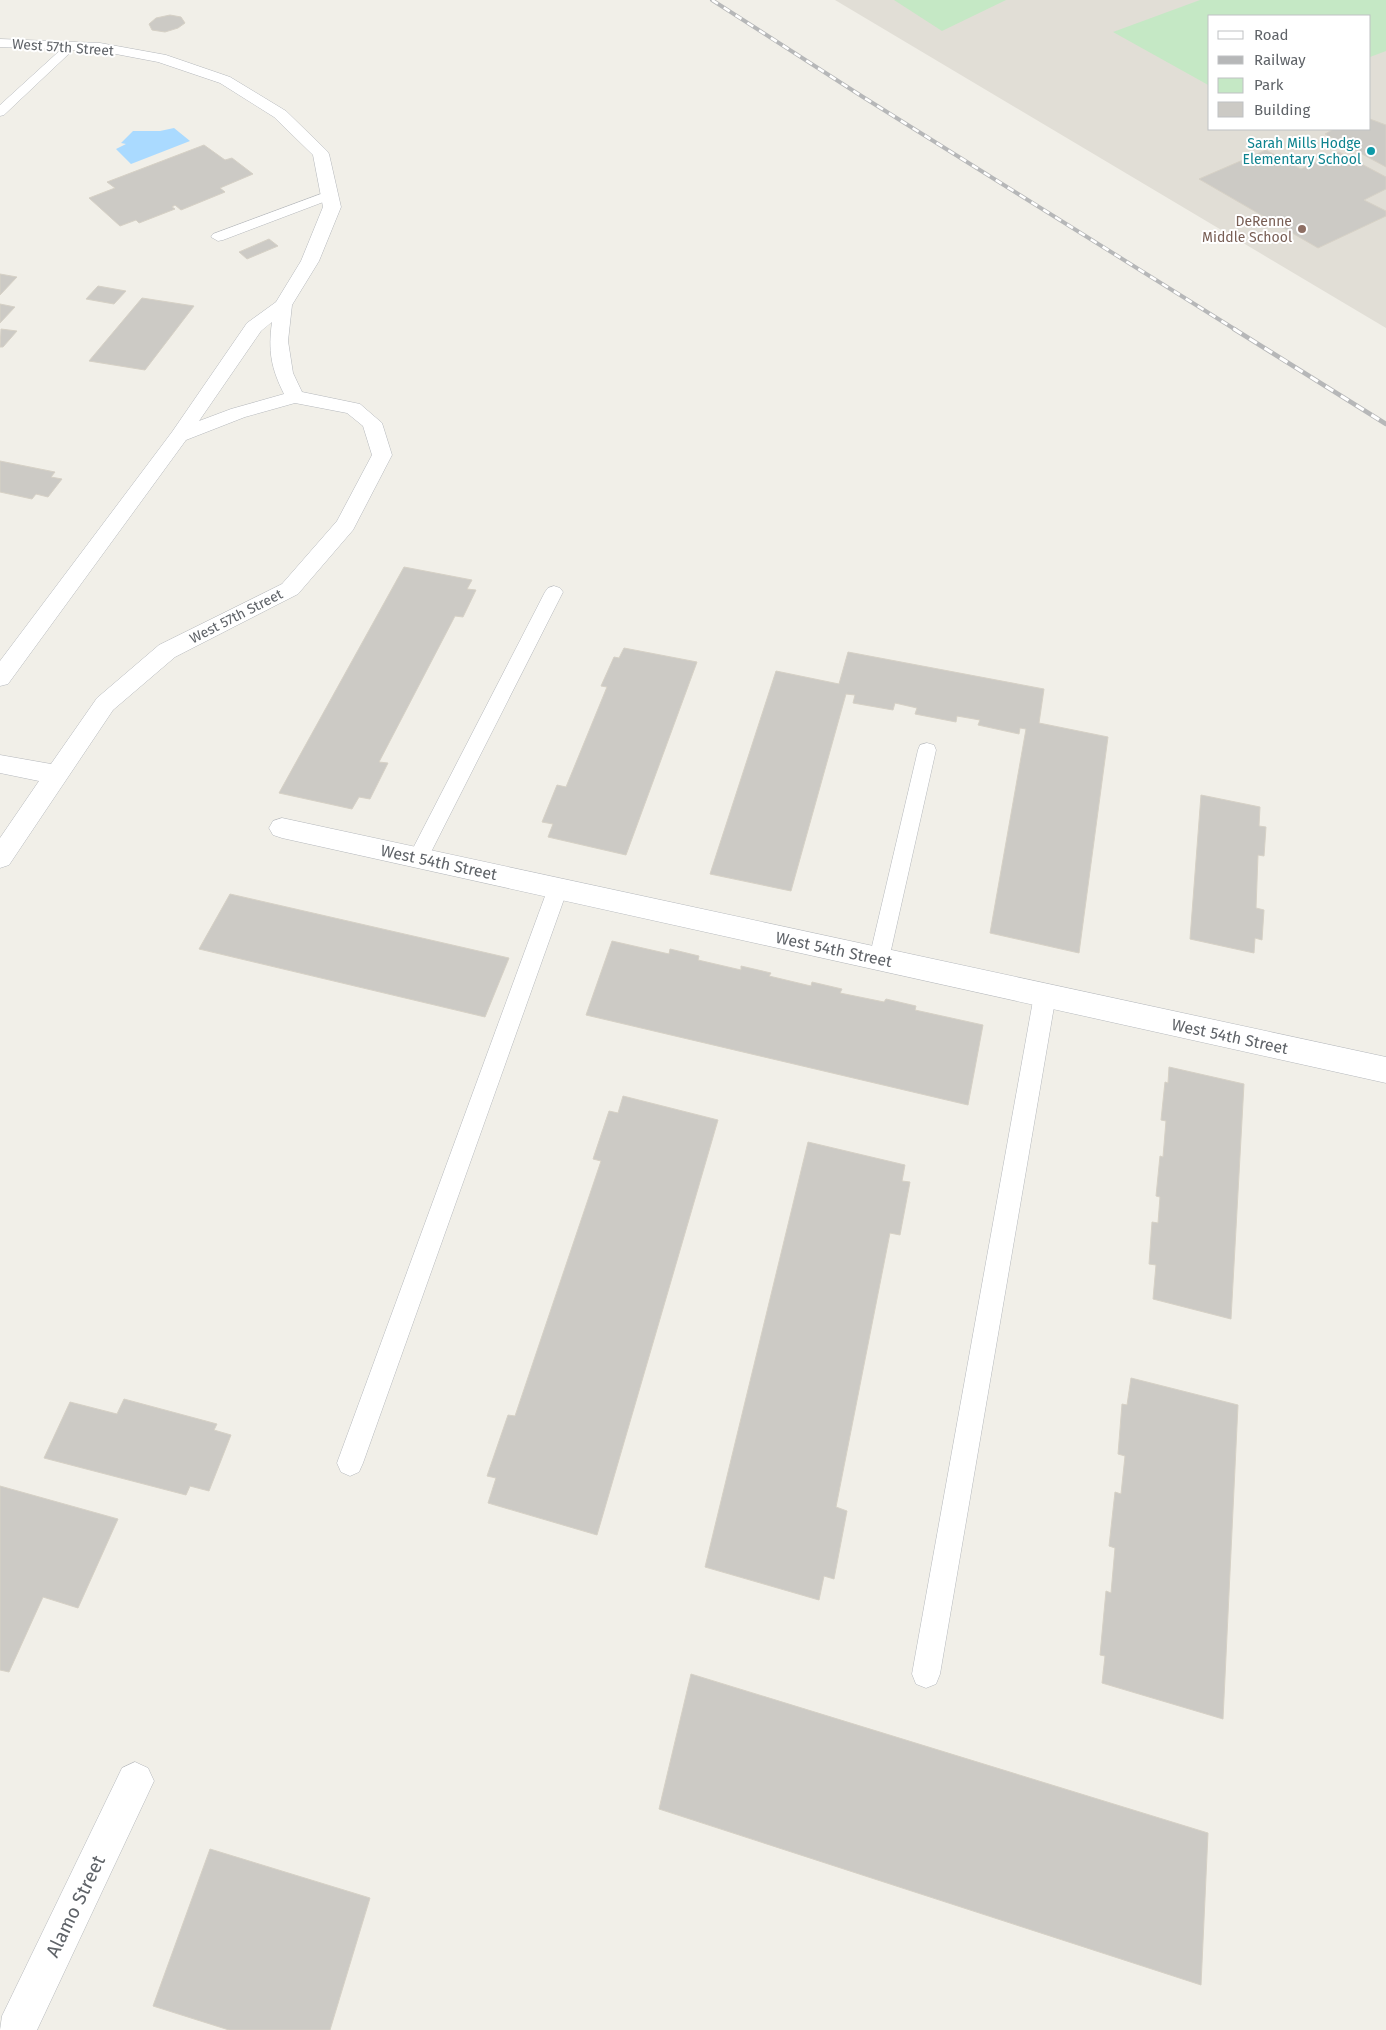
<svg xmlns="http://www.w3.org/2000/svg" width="1386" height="2030" font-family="'Fira Sans',sans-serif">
<rect width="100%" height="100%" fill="#f1efe8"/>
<path fill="#e1ded6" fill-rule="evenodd" d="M835 0H1386V328ZM1210 16H1370V129H1210Z"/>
<g fill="#c5e8c5">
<path d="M894 0H1006L942 31Z"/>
<path d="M1200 0H1386V51L1370 57V16H1210V86L1113 32Z"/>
</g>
<path fill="#aadaff" d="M174 128 190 141 131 164 116 149 126 144 121 143 133 131H160Z"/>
<g fill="#cccac5" stroke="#d6d1c6">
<path d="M170 15 181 17 185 23 178 28 165 32 152 30 149 24 156 18Z"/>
<path d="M1370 119 1386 125V167L1325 134 1334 129H1370Z"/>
<path d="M204 145 225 160 232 158 253 174 220 188 225 192 181 210 175 205 172 207 175 209 139 223 136 220 120 226 89 198 115 188 107 182Z"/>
<path d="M1266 150 1301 169 1339 152 1386 177V189L1364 200 1386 211V216L1318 248 1199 179Z"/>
<path d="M269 239 278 246 247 259 239 252Z"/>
<path d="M0 274 17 277 0 295Z"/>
<path d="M98 286 126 291 114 304 86 299Z"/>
<path d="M142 298 194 306 145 370 89 361Z"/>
<path d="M0 304 15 307 0 323Z"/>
<path d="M1 329 17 331 3 347H0Z"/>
<path d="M0 461 55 472 51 477 62 479 48 497 36 494 32 499 0 492Z"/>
<path d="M404 567 472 580 467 589 476 590 463 617 455 616 379 762 388 763 370 799 359 797 352 809 279 793Z"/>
<path d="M624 648 697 662 626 855 548 837 553 824 542 822 557 785 566 787 607 687 601 686 614 657 619 658Z"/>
<path d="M848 652 1044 689 1039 723 1108 737 1079 953 990 933 1026 729 1020 728 1019 734 978 725 980 720 957 716 956 722 915 714 917 708 895 703 893 710 853 703 855 695 846 694 791 891 710 874 776 671 839 684Z"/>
<path d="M1201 795 1260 807 1259 826 1266 827 1264 856 1258 855 1256 908 1264 910 1262 940 1255 938 1254 953 1190 939Z"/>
<path d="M230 894 509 958 485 1017 199 949Z"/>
<path d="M612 941 669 954 670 949 699 956 698 960 741 970V966L771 973 769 976 811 986 812 982 842 989 840 993 884 1002 886 999 916 1006 915 1010 983 1025 968 1105 586 1015Z"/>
<path d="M1169 1067 1244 1084 1231 1319 1153 1299 1156 1265 1149 1264 1152 1222 1158 1223 1160 1197 1156 1196 1160 1156 1163 1157 1166 1121 1161 1120 1165 1082 1168 1083Z"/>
<path d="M623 1096 718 1120 597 1535 488 1503 496 1478 487 1476 508 1415 515 1416 601 1161 593 1159 609 1111 618 1113Z"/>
<path d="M808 1142 905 1165 902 1181 910 1182 900 1235 890 1233 836 1507 847 1511 834 1579 824 1576 819 1600 705 1567Z"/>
<path d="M1131 1378 1238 1405 1223 1719 1102 1683 1105 1656 1100 1655 1106 1591 1111 1593 1115 1548 1109 1546 1115 1492 1121 1494 1125 1456 1118 1454 1122 1404 1127 1405Z"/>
<path d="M124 1399 217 1424 214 1430 231 1435 209 1491 190 1486 186 1495 44 1458 70 1402 117 1414Z"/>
<path d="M0 1486 118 1519 78 1608 43 1597 9 1672 0 1670Z"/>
<path d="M691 1674 1208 1833 1201 1985 659 1809Z"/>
<path d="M210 1849 370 1898 330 2030H229L153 2006Z"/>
</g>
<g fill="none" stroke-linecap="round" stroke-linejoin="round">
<defs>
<g id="service">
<path d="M71 43 75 44 77 46 75 48 4 115 0 116V105L67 44Z"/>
<path d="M329 191 336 195 334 198 223 240 218 241 211 237 213 234Z"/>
<path d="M554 586 560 588 563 592 428 858 425 864 418 866 411 864 408 858 545 592 548 588Z"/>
<path d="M927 743 934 745 936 750 889 959 886 965 879 968 872 965 869 959 918 750 920 745Z"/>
<path d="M558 880 565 882 568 888 363 1463 359 1472 350 1476 341 1472 337 1463 548 888 551 882Z"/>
<path d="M1045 986 1052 989 1056 995 940 1674 936 1684 926 1688 916 1684 912 1674 1034 995 1038 989Z"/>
</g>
<g id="minor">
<path d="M0 39 100 43 166 55 230 77 286 111 327 151 329 154 341 207 319 261 292 305 288 341 293 373 302 392 360 404 382 423 392 455 353 530 298 594 175 657 113 710 9 865 0 868V838L39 781 0 773V755L51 764 97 698 159 645 282 584 337 521 372 455 363 426 347 413 295 403 245 417 186 440 8 684 0 686V661L172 432 247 323 276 302 301 261 323 207 313 155 274 117 220 83 158 62 100 51 0 47ZM272 322C268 351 271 368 284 394L231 409 199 421 261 331Z"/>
<path d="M282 818 1386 1057V1083L282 838 273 835 269 828 273 821Z"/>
<path d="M135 1762 148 1768 154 1781 37 2030H0L2 2016 122 1768Z"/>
</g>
</defs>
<use href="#service" stroke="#b5b8bc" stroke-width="1"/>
<use href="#minor" stroke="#b5b8bc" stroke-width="1"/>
<use href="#service" fill="#fff" fill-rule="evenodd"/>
<use href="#minor" fill="#fff" fill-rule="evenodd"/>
<defs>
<path id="rail-far1" d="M712 0 863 97 1236 330"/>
<path id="rail" d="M1234 329 1386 424"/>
</defs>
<use href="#rail-far1" stroke="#b6b7b8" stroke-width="4"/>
<use href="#rail" stroke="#b6b7b8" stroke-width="4.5"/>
<use href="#rail-far1" stroke="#fff" stroke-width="2.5" stroke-dasharray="7" stroke-linecap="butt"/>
<use href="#rail" stroke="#fff" stroke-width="3" stroke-dasharray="9" stroke-linecap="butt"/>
</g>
<circle fill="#0f9aa8" stroke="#fff" stroke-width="2" cx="1371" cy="151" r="5"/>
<circle fill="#8d6e63" stroke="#fff" stroke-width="2" cx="1302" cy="229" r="5"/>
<g text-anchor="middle" stroke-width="4" stroke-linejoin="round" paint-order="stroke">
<g font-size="14" fill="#5f6368" stroke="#fff">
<text transform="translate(63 47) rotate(4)" y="5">West 57th Street</text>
<text transform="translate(236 616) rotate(-27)" y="5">West 57th Street</text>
</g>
<g font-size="14" fill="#0d838f" stroke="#fff" text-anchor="end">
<text x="1361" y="148">Sarah Mills Hodge<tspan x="1361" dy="16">Elementary School</tspan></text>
</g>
<g font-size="14" fill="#785e54" stroke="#fff" text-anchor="end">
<text x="1292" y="226">DeRenne<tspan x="1292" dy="16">Middle School</tspan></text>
</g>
<g font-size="16" fill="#5f6368" stroke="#fff">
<text transform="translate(439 862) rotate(12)" y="6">West 54th Street</text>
<text transform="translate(834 949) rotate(12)" y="6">West 54th Street</text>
<text transform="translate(1230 1036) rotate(12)" y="6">West 54th Street</text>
</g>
<g font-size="19" fill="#5f6368" stroke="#fff">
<text transform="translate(75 1906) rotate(-64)" y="7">Alamo Street</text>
</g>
</g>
<rect x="1208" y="15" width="162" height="115" fill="#ffffff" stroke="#bfc1c3"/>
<rect x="1218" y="31" width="25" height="8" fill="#ffffff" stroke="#bfc1c3"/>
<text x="1254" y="40" font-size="15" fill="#5f6368">Road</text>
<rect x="1218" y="56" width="25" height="8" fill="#b6b7b8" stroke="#bfc1c3"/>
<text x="1254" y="65" font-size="15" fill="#5f6368">Railway</text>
<rect x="1218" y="78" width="25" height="15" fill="#c5e8c5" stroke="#bfc1c3"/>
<text x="1254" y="90" font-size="15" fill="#5f6368">Park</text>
<rect x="1218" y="102" width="25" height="15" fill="#cccac5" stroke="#bfc1c3"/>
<text x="1254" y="115" font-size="15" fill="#5f6368">Building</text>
</svg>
